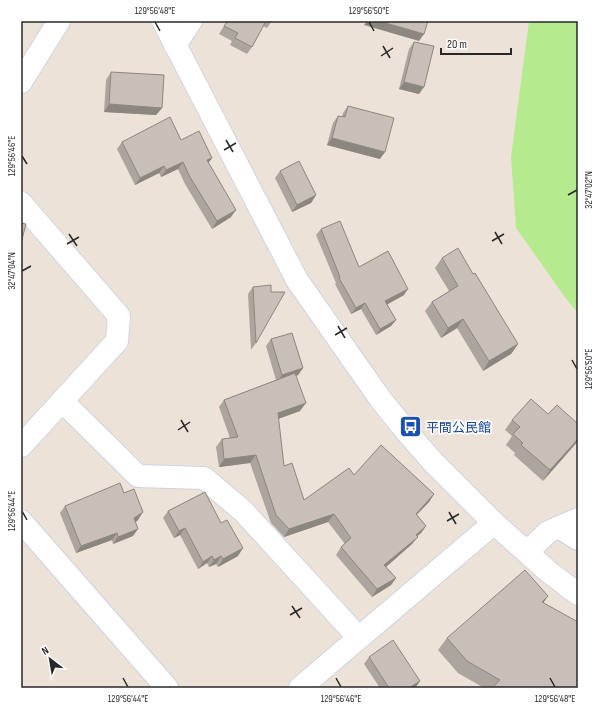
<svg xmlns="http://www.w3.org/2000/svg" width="599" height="709" font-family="'Sofia Sans Condensed','Noto Sans JP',sans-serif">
<rect width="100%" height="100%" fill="#ede2d8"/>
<path fill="#b6ea8e" d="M529 21H578V313L567 300 516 228 511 157Z"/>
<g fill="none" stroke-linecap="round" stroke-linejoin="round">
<defs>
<g id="minor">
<path d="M163 21 297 280 381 400 406 431 433 462 494 523 550 573 578 594"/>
<path d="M175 45 191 21"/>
<path d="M21 82 59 21"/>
<path d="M21 203 119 316 117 341 21 446"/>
<path d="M62 401 138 476 204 478 243 511 359 638"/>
<path d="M21 521 167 688"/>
<path d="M559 527 578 539"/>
<path d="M527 552 548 532 578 519"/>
<path d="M300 688 494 523"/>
</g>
</defs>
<use href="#minor" stroke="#cdd4e4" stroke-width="24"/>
<use href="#minor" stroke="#fff" stroke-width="22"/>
</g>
<g fill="#aca49e">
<path d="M227 21H272L267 28 263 26 252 47 247 54 230 45 232 41 219 34Z"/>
<path d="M414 42 419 94 399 89 409 49Z"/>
<path d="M111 72 162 108 156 115 104 112 106 80Z"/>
<path d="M348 106 380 159 327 145 333 123 338 116 342 117 343 113Z"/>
<path d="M181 140 212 158 208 163 231 217 212 229 185 184 178 169 161 177 159 173 135 185 117 149 122 142Z"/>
<path d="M280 171 316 195 311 203 292 212 275 178Z"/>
<path d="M321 229 359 267 404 295 387 304 396 320 391 326 376 335 361 309 351 314 335 284 336 283 316 235Z"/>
<path d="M442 258 473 274 518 344 511 354 483 371 457 328 441 338 425 311 432 302 449 291 435 268Z"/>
<path d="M253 287 271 292 256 343 251 350 248 294Z"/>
<path d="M271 339 303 368 298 375 296 376 300 411 278 419 284 466 304 500 354 475 434 494 429 502 417 515 426 526 421 533 417 536 412 544 386 567 396 578 391 585 372 597 336 555 341 547 345 544 328 522 284 537 271 523 250 463 219 467 216 447 222 439 230 438 219 407 224 400 276 380 266 346Z"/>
<path d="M512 420 578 441 543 481 514 455 515 453 506 445 512 436 505 430Z"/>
<path d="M124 493 138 520 136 522 133 536 113 544 112 540 76 553 60 513 65 506Z"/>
<path d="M168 511 238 556 218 567 216 564 209 567 207 563 198 569 180 535 174 538 163 518Z"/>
<path d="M548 596 543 603 578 688H484L458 673 438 650 447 638Z"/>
<path d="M369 657 420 681 415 688H380L364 664Z"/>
</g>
<g fill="#8c8681">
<path d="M367 21H379L424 34 419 41 364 25Z"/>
<path d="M404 82 424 87 419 94 399 89Z"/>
<path d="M109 104 162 108 156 115 104 112Z"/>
<path d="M332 138 385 152 380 159 327 145Z"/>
<path d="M212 158 207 165V160Z"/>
<path d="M183 162 178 169 161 177 166 170Z"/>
<path d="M164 166 159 173 135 185 140 178Z"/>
<path d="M316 195 311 203 292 212 297 205Z"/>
<path d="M236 210 231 217 212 229 217 221Z"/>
<path d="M408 289 404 295 381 308 385 301Z"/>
<path d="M365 303 361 309 351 314 356 308Z"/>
<path d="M463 319 457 328 441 338 448 328Z"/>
<path d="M396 320 391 326 376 335 380 329Z"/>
<path d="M518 344 511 354 483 371 489 361Z"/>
<path d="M303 368 298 375 277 382 282 375Z"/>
<path d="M306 403 300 411 272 421 278 413Z"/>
<path d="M578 439V441L543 481 550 470Z"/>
<path d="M256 455 250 463 219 467 224 459Z"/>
<path d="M434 494 429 502 410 521 416 514Z"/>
<path d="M143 512 138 520 129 526 134 518Z"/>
<path d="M334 514 328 522 284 537 289 529Z"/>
<path d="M426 526 421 533 410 542 416 535Z"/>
<path d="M185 528 180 535 174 538 179 531Z"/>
<path d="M138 529 133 536 113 544 118 537Z"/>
<path d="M117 533 112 540 76 553 81 546Z"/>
<path d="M418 537 412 544 379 573 384 565Z"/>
<path d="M243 548 238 556 218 567 223 559Z"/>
<path d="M212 556 207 563 198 569 203 562Z"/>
<path d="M221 556 216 564 209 567 214 560Z"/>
<path d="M396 578 391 585 372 597 377 589Z"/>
<path d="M548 596 539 609 542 602Z"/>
<path d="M420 681 415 688H409Z"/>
</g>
<g fill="#c8bfb8" stroke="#8c8681">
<path d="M228 21H266L252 47 235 38 238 33 224 26Z"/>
<path d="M379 21H428L424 34Z"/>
<path d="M414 42 434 46 424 87 404 82Z"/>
<path d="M111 72 164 75 162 108 109 104Z"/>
<path d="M348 106 394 118 385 152 332 138 338 116 345 117Z"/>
<path d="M170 117 181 140 199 131 212 158 207 160 236 210 217 221 190 177 183 162 166 170 164 166 140 178 122 142Z"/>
<path d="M299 161 316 195 297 205 280 171Z"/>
<path d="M340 221 359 267 388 251 408 289 385 301 396 320 380 329 365 303 356 308 339 278 340 277 321 229Z"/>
<path d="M21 223 26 224 21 243Z"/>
<path d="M458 248 473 274 475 273 518 344 489 361 463 319 448 328 432 302 458 286 442 258Z"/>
<path d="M271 285V292H285L256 343 253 287Z"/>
<path d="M292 333 303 368 282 375 271 339Z"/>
<path d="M295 373 306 403 278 413 284 466 292 463 304 500 349 468 354 475 381 445 434 494 416 514 426 526 416 535 418 537 384 565 396 578 377 589 341 547 351 538 334 514 289 529 276 515 256 455 224 459 222 439 238 437 224 400Z"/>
<path d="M531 399 548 414 557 405 578 424V439L550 470 521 445 523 443 513 434 520 427 512 420Z"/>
<path d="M120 483 124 493 134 489 143 512 134 518 138 529 118 537 117 533 81 546 65 506Z"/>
<path d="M205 492 221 523 227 520 243 548 223 559 221 556 214 560 212 556 203 562 185 528 179 531 168 511Z"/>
<path d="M525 570 548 596 542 602 578 622V688H492L500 680 467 661 447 638Z"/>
<path d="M393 640 420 681 409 688H389L369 657Z"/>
</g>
<path fill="none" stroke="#282828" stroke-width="1.5" d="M155 22 160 31M369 22 374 31M383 46 390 58M381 56 393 48M226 140 233 152M224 150 236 143M22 156 27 164M568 195 577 190M495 232 502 244M69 234 77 246M492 241 504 234M67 244 79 237M22 271 31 266M338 326 345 338M335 335 347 328M572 360 577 369M181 420 188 432M178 430 190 422M22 511 27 520M449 512 456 524M447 521 459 514M292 606 300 618M290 615 302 608M123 678 128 687M336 678 341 687M550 678 555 687"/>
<defs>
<symbol id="bus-square" viewBox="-11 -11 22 22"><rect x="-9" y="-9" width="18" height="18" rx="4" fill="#1a4fb4" stroke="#fff"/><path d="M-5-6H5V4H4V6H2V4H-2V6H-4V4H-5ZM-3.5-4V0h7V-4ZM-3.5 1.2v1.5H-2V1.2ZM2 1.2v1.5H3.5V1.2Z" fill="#fff"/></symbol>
</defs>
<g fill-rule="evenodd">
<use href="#bus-square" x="398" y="414" width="25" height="25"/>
</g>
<g text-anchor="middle" stroke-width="3.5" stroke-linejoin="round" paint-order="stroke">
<g font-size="13" fill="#164399" stroke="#fff" text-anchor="start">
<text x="426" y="432">平間公民館</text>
</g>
</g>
<rect width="599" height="709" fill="none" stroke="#ffffff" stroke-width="44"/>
<g transform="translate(50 659) rotate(329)" stroke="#ffffff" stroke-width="3" paint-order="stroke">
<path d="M0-3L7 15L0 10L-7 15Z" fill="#282828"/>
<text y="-6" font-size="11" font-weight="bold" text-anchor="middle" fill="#282828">N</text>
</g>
<path d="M441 48v6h70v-6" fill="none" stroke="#282828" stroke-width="2"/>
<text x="447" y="48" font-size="12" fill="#282828" stroke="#ffffff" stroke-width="3" paint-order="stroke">20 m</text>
<rect x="22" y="22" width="555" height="665" fill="none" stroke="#282828" stroke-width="1.5"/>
<g font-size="10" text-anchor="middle" fill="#282828">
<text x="155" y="14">129°56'48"E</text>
<text x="369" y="14">129°56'50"E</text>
<text transform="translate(11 156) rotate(-90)" y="4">129°56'46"E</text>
<text transform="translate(588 190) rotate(-90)" y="4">32°47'02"N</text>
<text transform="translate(11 271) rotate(-90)" y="4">32°47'04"N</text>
<text transform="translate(588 369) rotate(-90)" y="4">129°56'50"E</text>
<text transform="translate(11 511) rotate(-90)" y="4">129°56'44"E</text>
<text x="128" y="702">129°56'44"E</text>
<text x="341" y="702">129°56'46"E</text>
<text x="555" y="702">129°56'48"E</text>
</g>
</svg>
